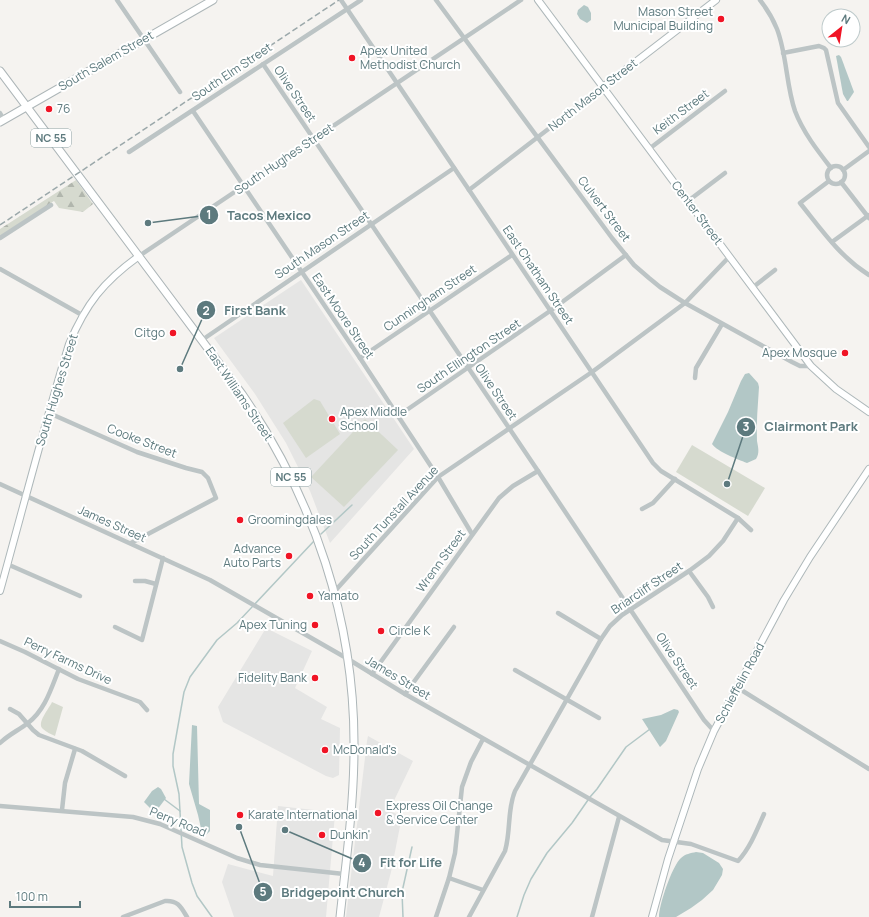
<svg xmlns="http://www.w3.org/2000/svg" width="869" height="917" font-family="Manrope,sans-serif">
<defs>
<pattern id="forest-firs" width="22" height="20" patternUnits="userSpaceOnUse"><rect width="22" height="20" fill="#d6dacf"/><path d="M5 1l3.5 6h-7zM16 11l3.5 6h-7z" fill="#b1b6ad"/></pattern>
</defs>
<rect width="100%" height="100%" fill="#f5f3f0"/>
<g fill="#e5e5e4">
<path d="M301 280 414 449 330 543 310 491 286 443 255 394 214 338Z"/>
<path d="M266 628 312 651 295 688 327 707 321 719 340 728 339 775 333 778 326 776 223 722 218 707Z"/>
<path d="M368 736 413 761 389 811 402 816 391 872 379 917H346L367 741Z"/>
<path d="M278 806 332 812 335 814 326 917H234L222 882 228 864 273 876Z"/>
</g>
<path fill="url(#forest-firs)" d="M76 180 93 204 83 212 59 208 54 201 0 236V229Z"/>
<g fill="#d6dacf">
<path d="M314 399 320 401 340 434 306 458 283 423Z"/>
<path d="M365 419 398 450 344 507 311 477Z"/>
<path d="M692 445 765 488 748 516 676 472Z"/>
<path d="M52 702 63 707 55 736C51 734 46 732 43 729 36 723 49 709 52 702Z"/>
</g>
<g fill="#b2c7c6">
<path d="M584 5 588 7 591 13V20L587 23 580 19 577 14 578 10Z"/>
<path d="M839 55 841 57 854 92 848 101H847L843 94 836 56Z"/>
<path d="M749 373 758 383 759 387C758 405 756 423 757 441 758 447 760 453 756 459L747 463C737 459 718 452 712 444L728 412 741 381 745 374Z"/>
<path d="M674 709 678 710 679 712 666 741 660 747 642 719 661 715Z"/>
<path d="M192 725 197 726 199 804 210 810V831L206 835 202 833 198 815 189 784Z"/>
<path d="M158 787 161 789 166 798 157 810H152L144 802 152 791Z"/>
<path d="M696 852 703 853 719 863 723 869 722 875 713 890 702 900 691 908 676 917H659C659 905 672 866 681 858 685 854 691 853 696 852Z"/>
</g>
<g fill="none" stroke-linecap="round" stroke-linejoin="round">
<g stroke="#b2c7c6" stroke-width="1.5">
<path d="M321 534 352 505"/>
<path d="M590 797 597 789 626 747 650 729"/>
<path d="M164 799 180 811"/>
<path d="M212 917 197 896 192 883 182 847 179 794 173 766V754L184 692 190 677 217 640 237 623 314 541"/>
<path d="M403 917 402 892 412 847"/>
<path d="M517 917 524 895 531 879 547 853 572 823 588 800"/>
</g>
<defs>
<g id="secondary">
<path d="M538 0 811 366 836 389 869 412"/>
<path d="M603 87 716 0"/>
<path d="M0 591C23 508 44 426 69 344 86 304 103 282 139 256"/>
<path d="M652 917 668 859 698 769 714 731 784 600 810 557 869 469"/>
</g>
<g id="primary">
<path d="M0 71 242 394C314 499 355 621 354 748 354 805 346 861 340 917"/>
<path d="M0 122 213 0"/>
</g>
</defs>
<use href="#secondary" stroke="#aeb8ba" stroke-width="8"/>
<use href="#primary" stroke="#adb6b8" stroke-width="9"/>
<g stroke="#bcc4c5" stroke-width="4.5">
<path d="M117 0 180 92"/>
<path d="M341 0 653 463 661 471 738 518 751 530"/>
<path d="M436 0 612 238 634 265 649 278 660 287 685 303 792 362 800 366H811"/>
<path d="M760 0C767 9 773 19 777 29 787 55 786 85 795 111 803 132 817 150 831 168"/>
<path d="M783 53 819 46 824 48 826 50 838 103 869 147"/>
<path d="M263 64 538 471 704 720 714 731"/>
<path d="M193 111 360 358 438 477 472 534"/>
<path d="M0 113 4 120"/>
<path d="M649 149 725 91"/>
<path d="M129 152 361 0"/>
<circle cx="836" cy="175" r="9"/>
<path d="M843 170 869 151"/>
<path d="M829 181 800 203C821 229 840 257 869 275"/>
<path d="M841 182 869 218"/>
<path d="M469 190 603 87"/>
<path d="M688 201 725 173"/>
<path d="M0 238 51 205"/>
<path d="M832 242 869 215"/>
<path d="M139 256 521 0"/>
<path d="M0 269 82 315"/>
<path d="M752 288 775 270"/>
<path d="M202 340 454 168"/>
<path d="M360 358 512 255"/>
<path d="M695 378 696 368 722 324"/>
<path d="M49 413 137 452 186 468 202 472 208 478 216 498 131 543"/>
<path d="M398 416 550 311 626 255"/>
<path d="M0 484 210 580 348 659 405 694 662 840 691 844 738 861C750 848 757 830 764 814"/>
<path d="M642 509 653 503 675 479"/>
<path d="M7 564 80 596"/>
<path d="M689 571 708 597 713 607"/>
<path d="M135 581H145L156 584"/>
<path d="M334 592 438 477 592 372 685 303 729 257"/>
<path d="M558 613 601 639"/>
<path d="M115 627 142 640 163 558"/>
<path d="M0 641 25 652 78 679 140 702 147 710"/>
<path d="M515 670 599 718"/>
<path d="M372 674 499 498 513 486 538 471"/>
<path d="M738 688 869 769"/>
<path d="M405 694 454 627"/>
<path d="M10 709 19 714 33 730 39 735 82 751 125 776"/>
<path d="M0 743C8 735 19 730 28 723 45 710 51 689 59 669"/>
<path d="M0 806 133 817 160 824 237 858 260 865 344 874"/>
<path d="M62 810 65 783 75 749"/>
<path d="M449 878 483 890"/>
<path d="M123 917 165 901C178 900 181 907 187 917"/>
<path d="M436 917 449 878 455 853 462 787 471 762 483 739"/>
<path d="M469 917 505 851C511 831 507 810 515 791L601 639 610 626 622 615 689 571 709 556 723 541 738 518"/>
<path d="M592 917 619 817"/>
</g>
<use href="#secondary" stroke="#fff" stroke-width="6"/>
<use href="#primary" stroke="#fff" stroke-width="7"/>
<path stroke="#9ba8aa" stroke-width="1.5" stroke-dasharray="6 3" stroke-linecap="butt" d="M0 225 339 0"/>
</g>
<g fill="#f01425" stroke="#fff" stroke-width="1.5">
<circle cx="721" cy="19" r="4"/>
<circle cx="352" cy="58" r="4"/>
<circle cx="49" cy="109" r="4"/>
<circle cx="173" cy="333" r="4"/>
<circle cx="845" cy="353" r="4"/>
<circle cx="332" cy="419" r="4"/>
<circle cx="240" cy="520" r="4"/>
<circle cx="289" cy="556" r="4"/>
<circle cx="310" cy="596" r="4"/>
<circle cx="315" cy="625" r="4"/>
<circle cx="381" cy="631" r="4"/>
<circle cx="315" cy="678" r="4"/>
<circle cx="325" cy="750" r="4"/>
<circle cx="378" cy="813" r="4"/>
<circle cx="240" cy="815" r="4"/>
<circle cx="322" cy="835" r="4"/>
</g>
<g text-anchor="middle" stroke-width="4" stroke-linejoin="round" paint-order="stroke">
<g fill="#fff" stroke="#8ea2a5" stroke-width="1">
<rect x="31" y="129" width="40" height="18" rx="3"/>
<rect x="271" y="468" width="40" height="18" rx="3"/>
</g>
<g font-size="11" font-weight="bold" fill="#5d7a7e">
<text x="51" y="142">NC 55</text>
<text x="291" y="481">NC 55</text>
</g>
<g font-size="12" fill="#5d7a7e" stroke="#fff" text-anchor="start">
<text x="713" y="16" text-anchor="end">Mason Street<tspan x="713" dy="14">Municipal Building</tspan></text>
<text x="360" y="55">Apex United<tspan x="360" dy="14">Methodist Church</tspan></text>
<text x="57" y="113">76</text>
<text x="165" y="337" text-anchor="end">Citgo</text>
<text x="837" y="357" text-anchor="end">Apex Mosque</text>
<text x="340" y="416">Apex Middle<tspan x="340" dy="14">School</tspan></text>
<text x="248" y="524">Groomingdales</text>
<text x="281" y="553" text-anchor="end">Advance<tspan x="281" dy="14">Auto Parts</tspan></text>
<text x="318" y="600">Yamato</text>
<text x="307" y="629" text-anchor="end">Apex Tuning</text>
<text x="389" y="635">Circle K</text>
<text x="307" y="682" text-anchor="end">Fidelity Bank</text>
<text x="333" y="754">McDonald's</text>
<text x="386" y="810">Express Oil Change<tspan x="386" dy="14">&amp; Service Center</tspan></text>
<text x="248" y="819">Karate International</text>
<text x="330" y="839">Dunkin'</text>
</g>
<g font-size="12" fill="#5d7a7e" stroke="#fff">
<text transform="translate(106 61) rotate(-30)" y="4">South Salem Street</text>
<text transform="translate(232 72) rotate(-34)" y="4">South Elm Street</text>
<text transform="translate(295 94) rotate(56)" y="4">Olive Street</text>
<text transform="translate(593 95) rotate(-38)" y="4">North Mason Street</text>
<text transform="translate(681 112) rotate(-37)" y="4">Keith Street</text>
<text transform="translate(284 159) rotate(-34)" y="4">South Hughes Street</text>
<text transform="translate(604 209) rotate(53)" y="4">Culvert Street</text>
<text transform="translate(697 213) rotate(53)" y="4">Center Street</text>
<text transform="translate(322 245) rotate(-34)" y="4">South Mason Street</text>
<text transform="translate(538 275) rotate(56)" y="4">East Chatham Street</text>
<text transform="translate(430 298) rotate(-34)" y="4">Cunningham Street</text>
<text transform="translate(343 316) rotate(56)" y="4">East Moore Street</text>
<text transform="translate(469 356) rotate(-34)" y="4">South Ellington Street</text>
<text transform="translate(57 390) rotate(-73)" y="4">South Hughes Street</text>
<text transform="translate(496 392) rotate(56)" y="4">Olive Street</text>
<text transform="translate(239 394) rotate(56)" y="4">East Williams Street</text>
<text transform="translate(142 441) rotate(21)" y="4">Cooke Street</text>
<text transform="translate(394 513) rotate(-47)" y="4">South Tunstall Avenue</text>
<text transform="translate(112 524) rotate(24)" y="4">James Street</text>
<text transform="translate(441 561) rotate(-54)" y="4">Wrenn Street</text>
<text transform="translate(647 588) rotate(-34)" y="4">Briarcliff Street</text>
<text transform="translate(68 661) rotate(25)" y="4">Perry Farms Drive</text>
<text transform="translate(677 661) rotate(56)" y="4">Olive Street</text>
<text transform="translate(398 678) rotate(31)" y="4">James Street</text>
<text transform="translate(740 683) rotate(-62)" y="4">Schieffelin Road</text>
<text transform="translate(178 822) rotate(22)" y="4">Perry Road</text>
</g>
</g>
<path fill="none" stroke="#5d7a7e" stroke-width="1.5" d="M148 223L209 215M180 369L206 310M727 484L746 427M285 830L362 863M239 827L263 892"/>
<g fill="#5d7a7e" stroke="#fff" stroke-width="1.5">
<circle cx="148" cy="223" r="4"/>
<circle cx="180" cy="369" r="4"/>
<circle cx="727" cy="484" r="4"/>
<circle cx="285" cy="830" r="4"/>
<circle cx="239" cy="827" r="4"/>
<circle cx="209" cy="215" r="10"/>
<circle cx="206" cy="310" r="10"/>
<circle cx="746" cy="427" r="10"/>
<circle cx="362" cy="863" r="10"/>
<circle cx="263" cy="892" r="10"/>
</g>
<g font-size="12" text-anchor="middle" font-weight="bold" fill="#fff">
<text x="209" y="219">1</text>
<text x="206" y="315">2</text>
<text x="746" y="431">3</text>
<text x="362" y="867">4</text>
<text x="263" y="896">5</text>
</g>
<g font-size="13" text-anchor="middle" font-weight="bold" fill="#5d7a7e" stroke="#fff" stroke-width="4" stroke-linejoin="round" paint-order="stroke">
<text x="269" y="220">Tacos Mexico</text>
<text x="255" y="315">First Bank</text>
<text x="811" y="431">Clairmont Park</text>
<text x="411" y="867">Fit for Life</text>
<text x="343" y="897">Bridgepoint Church</text>
</g>
<g transform="translate(841 28) rotate(30)"><circle r="19" fill="#ffffff" stroke="#becacb"/>
<path d="M0-3L7 15L0 10L-7 15Z" fill="#f01425"/>
<text y="-6" font-size="11" font-weight="bold" text-anchor="middle" fill="#5d7a7e">N</text>
</g>
<path d="M10 901v6h70v-6" fill="none" stroke="#5d7a7e" stroke-width="2"/>
<text x="16" y="901" font-size="12" fill="#5d7a7e" stroke="#ffffff" stroke-width="3" paint-order="stroke">100 m</text>
</svg>
